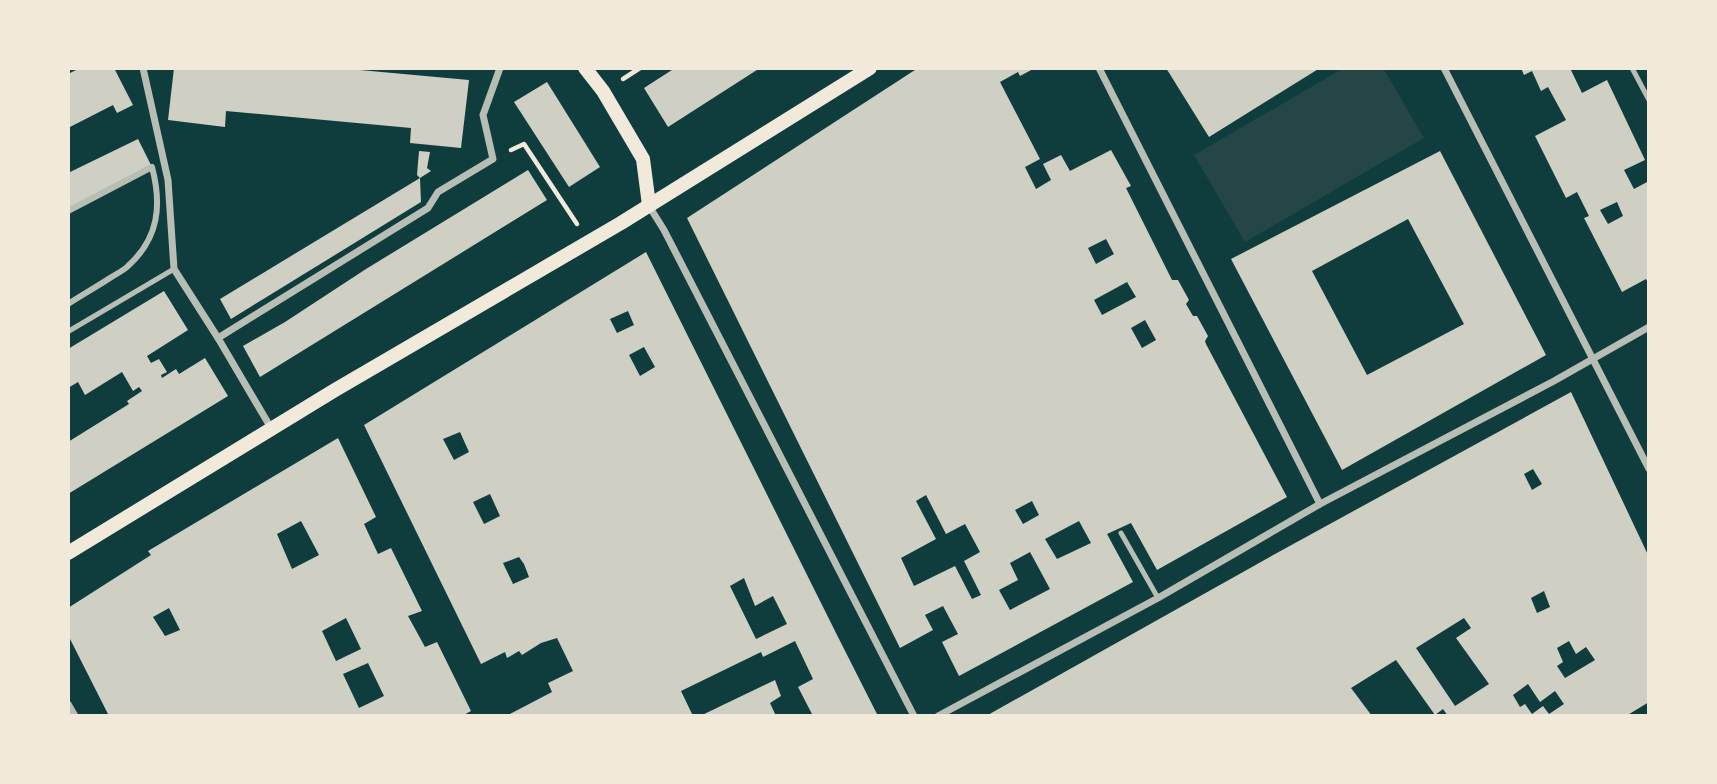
<svg xmlns="http://www.w3.org/2000/svg" width="1717" height="784" font-family="Lato,sans-serif">
<rect width="100%" height="100%" fill="#0f3d3e"/>
<path fill="#244646" d="M1344 68H1383L1424 138 1245 242 1194 155Z"/>
<g fill="#cfcfc3" fill-rule="evenodd">
<path d="M80 68H114L133 105 117 113 113 105 68 128V74Z"/>
<path d="M174 68H338L469 80 461 148 410 143 411 128 226 111 225 127 168 120Z"/>
<path d="M675 68H760L668 127 644 88Z"/>
<path d="M918 68H1035L1020 76 1018 72 1000 82 1040 159 1025 167 1036 189 1051 180 1043 164 1061 155 1070 171 1111 150 1131 186 1126 188 1172 280H1178L1189 300 1186 304 1193 316H1197L1208 336 1205 341 1206 344 1287 497 1157 570 1131 523 1107 534 1133 582 959 676 942 642 958 634 943 606 925 615 933 630 900 648 687 218ZM1106 239 1114 254 1096 264 1088 248ZM1127 282 1136 297 1102 315 1094 300ZM1145 320 1156 340 1142 348 1131 328ZM926 495 946 534 965 524 980 552 964 561 981 595 972 599 955 566 914 586 901 558 936 539 916 501ZM1032 501 1039 515 1023 524 1015 510ZM1079 521 1091 543 1057 559 1045 539ZM1030 552 1050 589 1010 610 999 590 1018 580 1010 563Z"/>
<path d="M1166 68H1320L1209 137Z"/>
<path d="M1521 68H1570L1582 93 1607 80 1645 160 1624 170 1634 189 1649 181V284L1646 279 1622 292 1584 218 1589 216 1577 192 1566 198 1535 136 1566 120 1548 87 1541 91 1532 71 1524 75ZM1617 202 1623 216 1608 224 1600 210Z"/>
<path d="M547 82 600 167 569 187 514 102Z"/>
<path d="M138 139 152 167 68 211V173Z"/>
<path d="M419 151 430 152 427 168 431 171 420 178 417 175Z"/>
<path d="M1440 151 1546 355 1342 470 1231 259ZM1408 219 1464 324 1367 375 1312 271Z"/>
<path d="M528 170 547 200 260 377 243 346 285 322 366 269Z"/>
<path d="M420 178 421 202 231 319 220 299Z"/>
<path d="M646 252 838 637 878 716H813L798 687 813 679 795 641 763 657 761 652 681 691 693 716H506L552 692 548 683 573 671 557 638 541 643 522 655 519 651 507 658 505 652 481 664 364 425ZM628 311 634 325 617 333 610 319ZM644 347 655 367 640 376 629 355ZM460 432 469 452 454 460 443 439ZM490 494 500 516 484 524 473 502ZM519 557 524 564 529 577 513 584 503 563ZM744 578 755 606 773 596 787 624 756 639 730 586Z"/>
<path d="M164 291 188 330 147 356 151 363 159 359 167 372 161 375 162 378 176 369 179 374 205 358 228 396 68 494V442L129 404 127 401 142 391 139 387 133 391 122 372 85 395 78 382 68 388V349Z"/>
<path d="M1571 392 1649 557V702L1626 716H1448L1443 709 1435 715 1396 660 1351 688 1372 716H986L1275 554ZM1533 469 1542 484 1532 490 1524 474ZM1544 591 1550 607 1537 613 1531 598ZM1464 618 1471 628 1456 638 1489 684 1455 706 1416 648ZM1569 641 1576 654 1586 647 1595 660 1565 678 1557 666 1563 662 1557 648ZM1528 684 1540 702 1555 691 1564 704 1549 714 1543 706 1532 714 1525 704 1520 707 1513 695Z"/>
<path d="M338 438 376 517 364 524 378 554 391 548 422 611 408 616 425 647 437 642 471 711 462 716H109L68 635V608L151 555 148 551ZM301 521 319 555 292 569 277 534ZM169 608 180 630 165 636 153 617ZM346 618 361 649 336 661 322 631ZM368 663 384 696 359 708 343 674Z"/>
<path d="M775 680 781 696 770 703 776 716H700Z"/>
</g>
<g fill="none" stroke-linecap="round" stroke-linejoin="round">
<g stroke="#f1e9da" stroke-width="4.5">
<path d="M623 79 640 68"/>
<path d="M511 150 524 144 577 224"/>
</g>
<g stroke="#b8beb3" stroke-width="5">
<path d="M1632 68 1649 100"/>
<path d="M69 331 174 269"/>
<path d="M1121 533 1158 598"/>
</g>
<path stroke="#b8beb3" stroke-width="6" d="M68 211 152 167C162 205 159 238 128 266 123 271 116 274 110 278 96 287 82 295 68 304"/>
<g stroke="#b8beb3" stroke-width="7">
<path d="M143 68 168 180 174 269 218 338 271 428"/>
<path d="M1099 68 1320 504"/>
<path d="M1444 68 1649 469"/>
<path d="M649 206 664 230 914 716"/>
<path d="M218 338 428 208 438 192 493 159 483 115 500 68"/>
<path d="M68 704 75 716"/>
<path d="M938 716 1158 598 1320 504 1554 381 1649 327"/>
</g>
<g stroke="#f1e9da" stroke-width="14">
<path d="M585 68 603 91 643 159 649 205"/>
<path d="M68 553 335 390 621 223 870 68"/>
</g>
</g>
<rect width="1717" height="784" fill="none" stroke="#f1e9da" stroke-width="140"/>
</svg>
